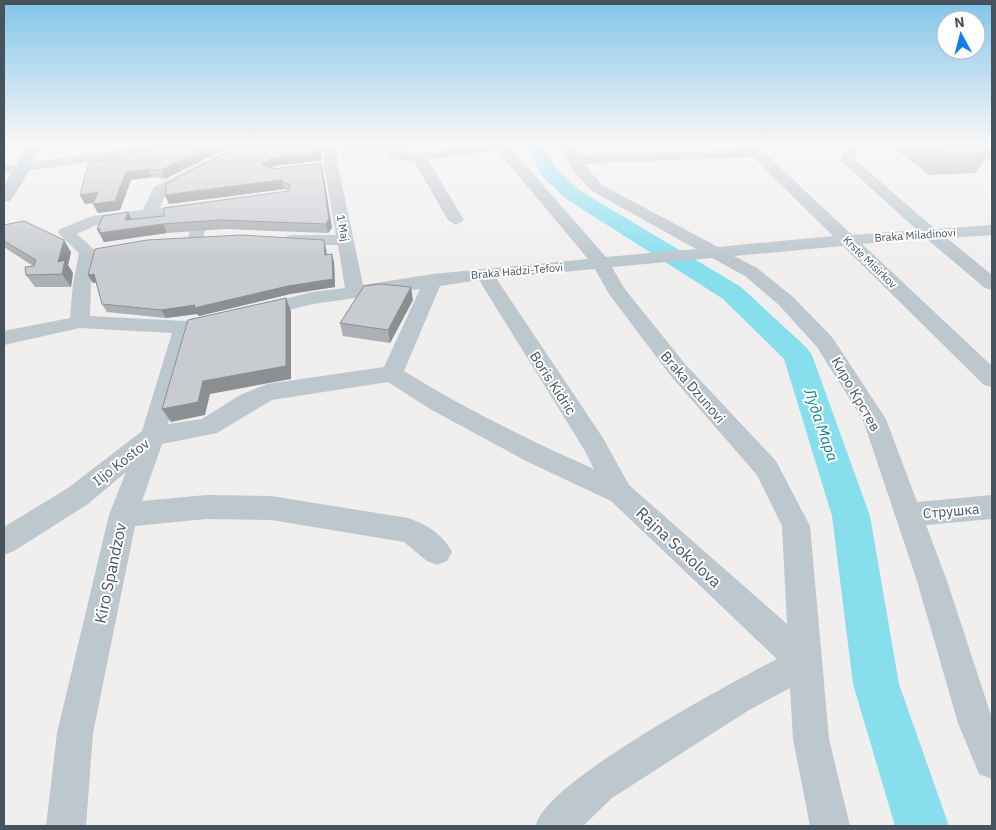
<svg xmlns="http://www.w3.org/2000/svg" width="996" height="830" font-family="'IBM Plex Sans',sans-serif">
<rect width="100%" height="100%" fill="#f1eeee"/>
<path fill="#bbf0cc" d="M339 144H463L341 160Z"/>
<g fill="none" stroke-linecap="round" stroke-linejoin="round">
<path fill="#87dfee" fill-rule="evenodd" d="M526 144H544L557 169 579 190 741 287 807 348 812 355 870 516 899 684 949 826H895L853 684 832 516 784 359 723 299 565 198 542 176Z"/>
<g fill="#bcc7ce" fill-rule="evenodd">
<path d="M163 144H202L196 148 4 174V166Z"/>
<path d="M240 144H257L166 193 160 208 196 203 209 205 211 208 202 242H190L188 238 194 213 96 225 77 234 97 252 91 284 90 316 184 321 217 315 224 317 227 321 224 325 193 332 168 424 202 419 240 395 267 384 384 367 420 289 313 304 257 318 250 316 247 312 250 308 257 306 312 292 345 288 338 245H293L287 244 285 240 287 236 293 235H336L324 165 323 144H337L338 165 363 285 433 274 588 259 497 150 428 160 464 220 456 225 448 220 414 161 390 159 388 156 390 153C400 151 411 154 421 153 450 149 477 144 507 144L606 257 696 249 592 191 573 171 561 144H574L579 156 745 149 741 144H755L852 235 917 230 840 160 846 144H859L854 159 935 229 992 225V235L947 238 992 275V290L985 288 927 239 862 244 992 366V387L984 385 843 246 734 256 757 268 793 297 832 337 886 419 917 502 992 495V519L926 525 947 581 992 718V779L979 774 958 723 917 581 863 420 817 347 779 305 745 276 712 258 612 267 624 288 686 365 776 461 810 526 829 739 850 826H810L793 739 790 688 749 710 612 798 583 826H536C541 784 734 681 777 659L611 501 526 461 430 409 388 382 272 400 217 433 162 444 142 501 206 495 271 496 408 518C426 524 443 534 452 552L447 561 437 565 427 561 404 542 271 520 206 519 135 526 93 733 86 826H46L57 733 109 515 126 472 88 504 14 551 4 555V527L68 488 142 431 172 333 80 328 4 345V331L70 318 73 284 79 253 58 233 60 229 92 216 143 210 154 187ZM753 157 833 236 718 247 602 185 584 164ZM595 269 609 294 670 375 757 475 782 526 787 624 629 485 603 438 496 278ZM479 280 585 451 594 469C529 440 465 409 404 371L440 286Z"/>
<path d="M968 144H984L992 150V160L987 159Z"/>
</g>
<path fill="#adc0ce" fill-rule="evenodd" d="M25 144H41L31 168 13 197 10 201 4 202V184L15 168Z"/>
</g>
<g fill="#acafb4">
<path d="M170 144H235L165 179 152 177 131 180 120 210 98 213 93 204V203L85 204 80 195 133 156Z"/>
<path d="M242 144 322 160 274 166 271 169 321 163 323 172 332 228 328 233 225 229 167 233 104 242 97 229 132 219 164 216 288 191 284 189 169 204 165 195Z"/>
<path d="M898 144H976L989 152 976 173 929 175 895 149Z"/>
<path d="M4 225 71 252 68 265 73 273 71 287H35L26 275 33 266 4 247Z"/>
<path d="M326 248 327 255 334 262 335 287 290 294 199 316 197 314 166 318 107 312 102 304 96 282 93 283 88 275Z"/>
<path d="M413 300 390 343 343 336 340 323Z"/>
</g>
<g fill="#8c8f92">
<path d="M4 144H10L4 157Z"/>
<path d="M215 144H235L165 179 161 170Z"/>
<path d="M320 144H321L322 160 274 166 265 173 262 164 271 158Z"/>
<path d="M321 163 323 172 332 228 328 233 326 224Z"/>
<path d="M148 169 152 177 131 180 120 210 98 213 93 204 126 172Z"/>
<path d="M281 180 284 189 169 204 165 195Z"/>
<path d="M98 192 103 201 85 204 80 195Z"/>
<path d="M128 212 133 222 163 224 167 233 104 242 97 229 125 220Z"/>
<path d="M64 240 71 252 68 265 73 273 71 287 62 274 58 262Z"/>
<path d="M324 240 326 248 327 263 325 255Z"/>
<path d="M332 254 334 262 335 287 290 294 199 316 197 314 166 318 161 310Z"/>
<path d="M94 274 99 282 93 283 88 275Z"/>
<path d="M411 287 413 300 390 343 388 330Z"/>
<path d="M286 298 291 311V379L210 394 205 415 171 422 162 409Z"/>
</g>
<g fill="#c8ccd1" stroke="#8c8f92">
<path d="M170 144H215L161 170 148 169 126 172 115 201 93 204 98 192 80 195 89 162 133 156 135 149Z"/>
<path d="M242 144H320V152L271 158 262 164 272 169 321 163 329 219 326 224 221 220 163 224 99 233 100 229H97L103 216 128 212 125 220 164 216V208L288 191 291 186 281 180 165 195 166 184Z"/>
<path d="M927 144H976L989 152 941 154Z"/>
<path d="M24 221 64 240 58 262 65 260 62 274 26 275 25 267 34 266 36 260 4 241V225Z"/>
<path d="M241 235 324 240 325 255 332 254 333 279 288 286 194 308 195 305 161 310 102 304 94 274 88 275 95 249 147 240Z"/>
<path d="M381 284 411 287 388 330 340 323 364 286Z"/>
<path d="M286 298V366L203 381 198 402 162 409 188 320Z"/>
</g>
<linearGradient id="sky" x2="0" y2="1"><stop stop-color="#81c5ea"/><stop offset="0.55" stop-color="#f9f7f7"/><stop offset="1" stop-color="#f9f7f7" stop-opacity="0"/></linearGradient>
<rect width="996" height="261" fill="url(#sky)"/>
<g text-anchor="middle" stroke-width="4" stroke-linejoin="round" paint-order="stroke">
<g font-size="11" fill="#46535c" stroke="#fff">
<text transform="translate(343 228) rotate(80)" y="4">1 Maj</text>
<text transform="translate(915 235) rotate(-4)" y="4">Braka Miladinovi</text>
<text transform="translate(870 262) rotate(44)" y="4">Krste Misirkov</text>
<text transform="translate(517 271) rotate(-5)" y="4">Braka Hadzi-Tefovi</text>
</g>
<g font-size="14" fill="#46535c" stroke="#fff">
<text transform="translate(553 383) rotate(57)" y="5">Boris Kidric</text>
<text transform="translate(693 387) rotate(49)" y="5">Braka Dzunovi</text>
<text transform="translate(856 394) rotate(60)" y="5">Киро Крстев</text>
<text transform="translate(121 462) rotate(-38)" y="5">Iljo Kostov</text>
<text transform="translate(951 511) rotate(-5)" y="5">Струшка</text>
</g>
<g font-size="15" font-style="italic" fill="#0a8095" stroke="#fff">
<text transform="translate(821 425) rotate(71)" y="5">Луда Мара</text>
</g>
<g font-size="16" fill="#46535c" stroke="#fff">
<text transform="translate(679 547) rotate(43)" y="6">Rajna Sokolova</text>
<text transform="translate(110 573) rotate(-78)" y="6">Kiro Spandzov</text>
</g>
</g>
<rect width="996" height="830" fill="none" stroke="#46535c" stroke-width="10"/>
<g transform="translate(961 35) rotate(353)"><circle r="24" fill="#ffffff" stroke="#b5babe"/>
<path d="M0-4L9 19L0 12L-9 19Z" fill="#147ce4"/>
<text y="-8" font-size="14" font-weight="bold" text-anchor="middle" fill="#46535c">N</text>
</g>
</svg>
